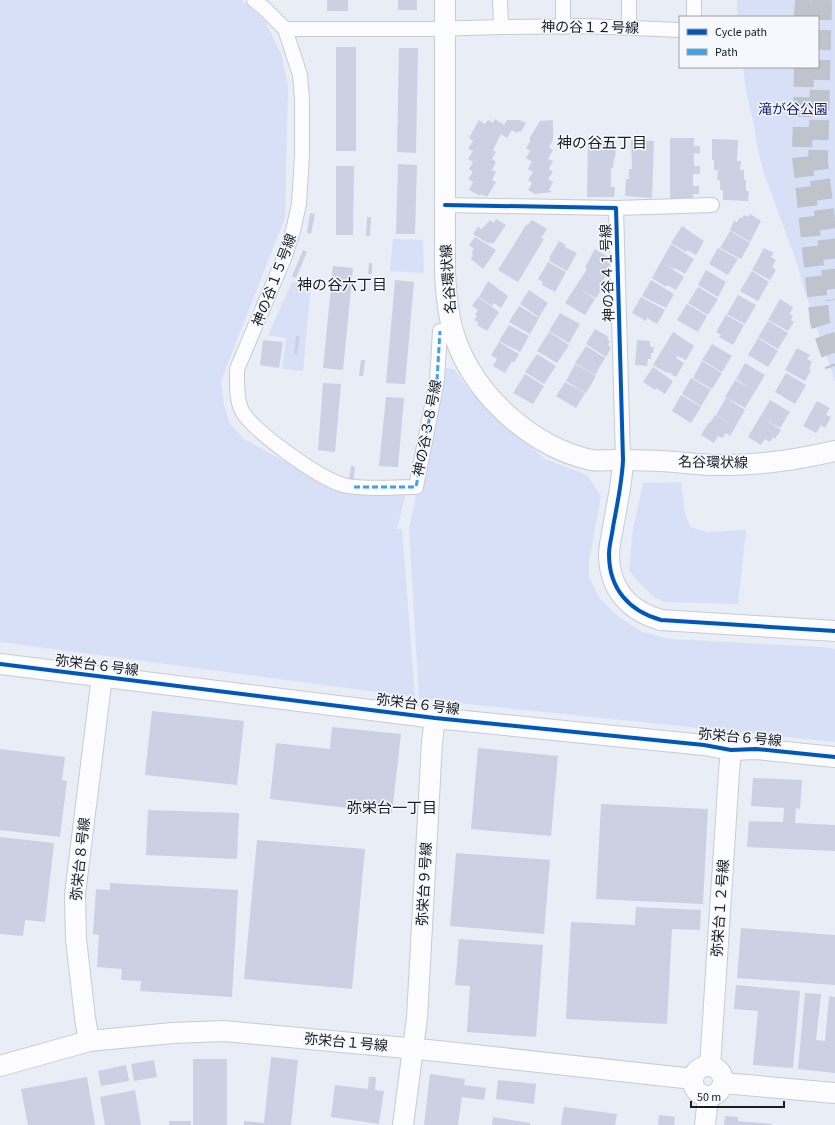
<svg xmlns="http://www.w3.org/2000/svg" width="835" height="1125" font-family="'Source Sans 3','Noto Sans JP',sans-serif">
<rect width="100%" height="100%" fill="#e9edf6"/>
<g fill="#d7e0f7">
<path d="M0 0H242L265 21 282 56 288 88 285 218 221 381 224 405 230 424 244 439 337 490 406 493 397 529H402L415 697 0 642Z"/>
<path d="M737 0H835V382L803 286 797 263 765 176 758 151 754 125 746 90 743 67H818V17H737Z"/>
<path d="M393 239 423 240 424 273 390 271Z"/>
<path d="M292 282 311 283 303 371 282 369 286 338 268 335Z"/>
<path d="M442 367 455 370 470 391 492 413 545 459 587 475 601 496 589 562V577L600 599 619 617 642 632 671 639 823 647 835 649V742L419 699 409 529 417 491Z"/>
<path d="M681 482 685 514 690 527 707 532 746 530 738 604 664 602 653 596 637 581 629 570 633 529 643 483Z"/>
</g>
<g fill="#cbd1e2">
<rect x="327" y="0" width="21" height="11"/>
<rect x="398" y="0" width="19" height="10"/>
<rect x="336" y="47" width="20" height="104"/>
<path d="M399 48H418L416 153 397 152Z"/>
<path d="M495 119 504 125 507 120H520L526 123 521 132 519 131 517 133 512 130 507 138 501 134 493 150 496 152 492 159 496 162 492 170 496 172 492 180 496 182 487 197 481 194 480 196 469 190 473 182 468 179 473 172 469 169 473 162 468 159 473 151 468 149 473 141 469 138 479 120 485 124 488 120 493 123Z"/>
<path d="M553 120V140L549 147 553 150 548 159 553 161 549 169 553 172 548 179 553 182 549 190 552 192 535 194 528 190 532 183 528 180 533 172 528 169 532 162 526 158 530 151 526 148 531 140 529 139 540 121Z"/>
<path d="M588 138H614V146H616L615 158H614L613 168H611V187H615L614 197H587Z"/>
<path d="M670 138H694V146H700V154L694 153V166H700V174H693V186H699V194H693V201H670Z"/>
<path d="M712 139 738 140 737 161H741L740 170H744V180H746V191H749L748 201 723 200V190H720V180H717L718 170H714V160H712Z"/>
<path d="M631 140 654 141 652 198 625 196 626 179H629V169H632Z"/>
<path d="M398 164 417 165 415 234H396Z"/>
<path d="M336 166H354L353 235H336Z"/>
<path d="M310 213 315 214 311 234 307 233Z"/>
<path d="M750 214 761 221 750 242 730 230 734 221 737 222 740 217 742 218 744 215 748 217Z"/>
<path d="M367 217H371L370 236H366Z"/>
<path d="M496 219 506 225 493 244 490 242 489 244 473 234 478 227 482 229 490 220 494 223Z"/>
<path d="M532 220 547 229 541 238 544 239 518 282 498 270 518 238 526 225H527Z"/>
<path d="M682 226 704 241 696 255 687 250 686 252 671 243Z"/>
<path d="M730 231 750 243 741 259 720 248Z"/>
<path d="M475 237 496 250 483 269 471 259 473 254 471 253 474 249 469 245Z"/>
<path d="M559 241 566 245 565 247 577 253 567 271 549 261 551 259 549 258Z"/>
<path d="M671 244 694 259 685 274 675 268 674 269 665 264 684 277 676 290 667 285 666 287 652 278Z"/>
<path d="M718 248 738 259 728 275 709 264Z"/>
<path d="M764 248 774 253 771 257 776 260 772 267 776 270 770 280 752 270Z"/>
<path d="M595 249 610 258 607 262 610 264 608 268 610 270 604 279 607 281 596 298 581 290 595 299 585 315 565 303 587 269 585 267Z"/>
<path d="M303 250 307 252 296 278 292 276Z"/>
<path d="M548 262 566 272 555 292 542 285 543 282 538 279Z"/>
<path d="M369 263H372V274H368Z"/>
<path d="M333 266 353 268 343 370 323 368Z"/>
<path d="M706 270 726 282 718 297 698 285Z"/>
<path d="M752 271 769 282 758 301 740 291Z"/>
<path d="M395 280 414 282 405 384 386 383Z"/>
<path d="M651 280 674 294 666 308 642 296Z"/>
<path d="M488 281 508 296 501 308 494 303 492 306 479 297Z"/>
<path d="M698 287 718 299 708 315 688 303Z"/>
<path d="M529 290 548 303 539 317 520 304Z"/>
<path d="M738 295 756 305 745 324 727 314Z"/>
<path d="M478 297 499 312 487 331 477 325 479 323 474 320 477 316 475 315 478 310 472 306Z"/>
<path d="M641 297 665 310 657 324 647 318 646 321 632 313Z"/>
<path d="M780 299 793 307 790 314 793 316 791 320 794 322 788 331 768 320Z"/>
<path d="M687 304 707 316 698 332 677 320Z"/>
<path d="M519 306 539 318 530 334 509 322Z"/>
<path d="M560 313 580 324 569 343 549 331Z"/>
<path d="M726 315 744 325 733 345 719 337 721 335 716 332Z"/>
<path d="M768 321 788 333 778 349 758 337Z"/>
<path d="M509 325 529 336 520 352 499 341Z"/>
<path d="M595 329 609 337 607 339 610 341 608 345 611 348 606 357 586 344Z"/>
<path d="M549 332 569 345 557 363 537 351Z"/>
<path d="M673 332 694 346 686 360 678 356 676 358 684 363 676 377 668 372 667 373 653 365Z"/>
<path d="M296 336H300L297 355 294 354Z"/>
<path d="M758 338 778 351 768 367 748 355Z"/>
<path d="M263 340 283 342 279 368 260 365Z"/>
<path d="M637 340 650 341V347H654L653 353H651V359H648L647 366 635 365Z"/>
<path d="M499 342 519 354 514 363 512 361 505 373 493 366 497 359 491 355Z"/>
<path d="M712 344 732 356 722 372 702 360Z"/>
<path d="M586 346 605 358 595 375 575 363Z"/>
<path d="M797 348 810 355 807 359 812 362 809 369 811 370 805 381 785 370Z"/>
<path d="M537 354 556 366 544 384 525 372Z"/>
<path d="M361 360H365L363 376H359Z"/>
<path d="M702 361 722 373 712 389 693 378Z"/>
<path d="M745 363 765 375 745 408 725 397 735 380 749 388 736 379Z"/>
<path d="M575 364 596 376 586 393 566 381Z"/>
<path d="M653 367 673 381 665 394 656 388 655 390 643 382Z"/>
<path d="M786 373 806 385 795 404 775 392Z"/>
<path d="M525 374 544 386 533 404 513 393Z"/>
<path d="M691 378 711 390 701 406 682 394Z"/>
<path d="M565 382 585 393 576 408 556 396Z"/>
<path d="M323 383 341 384 335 452 318 450Z"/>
<path d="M681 395 701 407 691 423 672 411Z"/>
<path d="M386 397 404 398 398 467 379 466Z"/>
<path d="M726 398 745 410 730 436 725 433 723 438 718 436 714 443 701 435 709 422 710 423 715 415 734 426 716 415Z"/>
<path d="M770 400 790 412 780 428 763 418 781 430 775 439 773 437 770 442 765 439 761 445 748 437Z"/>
<path d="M817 401 830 408 826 415 831 417 825 428 821 425 816 433 803 426Z"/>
<path d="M351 466 355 467 353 483 349 482Z"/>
<path d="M152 711 244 721 237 785 145 775Z"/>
<path d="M332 727 401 734 392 813 270 799 276 743 330 749Z"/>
<path d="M478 748 558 756 551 836 471 829Z"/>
<path d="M0 749 65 757 62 780 67 781 60 837 0 830Z"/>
<path d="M753 778 802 780 800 809 796 808 795 823 835 825V851L747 847 749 821 783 822 784 808 751 806Z"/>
<path d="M601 804 708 809 703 904 596 899Z"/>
<path d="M148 810 239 813 237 859 146 855Z"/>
<path d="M0 837 54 843 45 922 25 920 23 936 0 934Z"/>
<path d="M257 840 365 849 352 989 244 979Z"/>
<path d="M456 853 550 860 544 934 450 926Z"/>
<path d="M110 883 238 890 232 997 140 991 141 981 121 980 122 969 97 967 99 935 93 934 96 889 110 890Z"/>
<path d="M636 907 701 910 700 930 672 929 667 1024 566 1019 571 922 635 925Z"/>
<path d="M741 928 835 935V985L737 978Z"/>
<path d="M459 939 543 945 536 1037 467 1032 470 986 455 985Z"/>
<path d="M736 985 800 991 793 1068 753 1065 758 1011 734 1009Z"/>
<path d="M805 993 821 994 816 1040 825 1041 829 996 835 997V1073L798 1069Z"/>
<path d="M271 1057 298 1060 291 1125H244V1121L264 1123Z"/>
<rect x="193" y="1059" width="34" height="66"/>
<path d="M154 1060 157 1077 134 1081 131 1064Z"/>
<path d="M126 1065 129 1081 101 1086 98 1071Z"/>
<path d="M430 1074 465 1079 464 1085 486 1088 484 1100 462 1097 458 1125H424Z"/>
<path d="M87 1077 95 1125H28L21 1089Z"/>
<path d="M369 1077H376L375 1090 384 1091 379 1124 331 1117 335 1085 368 1089Z"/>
<path d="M498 1080 536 1084 534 1104 496 1099Z"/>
<path d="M135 1090 141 1125H105L100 1097Z"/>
<path d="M564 1107 617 1114 615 1125H561Z"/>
<path d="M659 1115 675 1117 674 1125H658Z"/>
<path d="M725 1116 738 1117V1121L772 1124V1125H724Z"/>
<path d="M493 1117 530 1123V1125H492Z"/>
<rect x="169" y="1121" width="22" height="4"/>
</g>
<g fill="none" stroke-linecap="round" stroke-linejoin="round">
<g stroke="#bfc3cc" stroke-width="20" stroke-dasharray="20 10" stroke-linecap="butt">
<path d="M822 0 818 163 835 300"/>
<path d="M804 17 805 0"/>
<path d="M804 67 802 156 820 322 835 366"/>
</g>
<defs>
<g id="street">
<path d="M254 0 265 9 285 29 300 75 302 100V155L299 204 293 231 285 256 237 369C237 381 236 400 242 411 254 432 319 478 343 485 365 490 393 487 416 487L437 380 440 331"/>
<path d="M500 0 501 27"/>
<path d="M629 0V27"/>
<path d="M694 0V17"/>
<path d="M563 27V0"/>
<path d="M285 29H431L501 27 586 26 680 30"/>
<path d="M445 205 616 208 623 460"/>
<path d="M616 208 712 205"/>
</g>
<g id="secondary">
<path d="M445 0V272C446 295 448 321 457 343 478 398 533 447 591 460 598 461 606 460 612 460 628 460 645 460 661 461 683 462 705 466 727 465 763 465 800 459 835 451"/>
<path d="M623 460C622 483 617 505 613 527 612 536 609 545 609 554 609 589 629 611 661 620L835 631"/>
<path d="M0 664 435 718 704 745 731 750 756 749 835 757"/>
<path d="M89 1041 85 1018 76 939 75 894 102 676"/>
<circle cx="708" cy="1081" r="15"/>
<path d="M0 1066 89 1041 172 1033 224 1031 438 1051 693 1079"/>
<path d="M710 1066 729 772 731 750"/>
<path d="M723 1083 835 1093"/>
<path d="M403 1125 417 1018 432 742 435 718"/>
<path d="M705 1125 708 1097"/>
</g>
</defs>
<use href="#street" stroke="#c7cbd4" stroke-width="16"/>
<use href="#secondary" stroke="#c7cbd4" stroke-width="22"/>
<use href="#street" stroke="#fcfcfe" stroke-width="14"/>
<use href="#secondary" stroke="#fcfcfe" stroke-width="20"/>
<path stroke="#3da2eb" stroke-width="3" stroke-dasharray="6 3" stroke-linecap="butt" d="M354 487H416L437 380 440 331"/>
<defs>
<g id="cycleway">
<path d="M445 205 616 208 623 460C622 483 617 505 613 527 612 536 609 545 609 554 609 589 629 611 661 620L835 631"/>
<path d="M0 664 435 718 704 745 731 750 756 749 835 757"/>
</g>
</defs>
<use href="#cycleway" stroke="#f6f8fd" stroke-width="6"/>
<use href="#cycleway" stroke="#0057b8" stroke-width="4"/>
</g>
<g text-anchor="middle" stroke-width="3" stroke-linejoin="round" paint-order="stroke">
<g font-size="14" fill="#171b24" stroke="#f6f8fd">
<text transform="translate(590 27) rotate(1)" y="5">神の谷１２号線</text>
<text transform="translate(607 273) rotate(-92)" y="5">神の谷４１号線</text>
<text transform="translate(448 279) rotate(-94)" y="5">名谷環状線</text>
<text transform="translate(274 280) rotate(-69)" y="5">神の谷１５号線</text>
<text transform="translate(427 428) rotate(-79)" y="5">神の谷３８号線</text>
<text transform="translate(713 462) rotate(1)" y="5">名谷環状線</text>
<text transform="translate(97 665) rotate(7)" y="5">弥栄台６号線</text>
<text transform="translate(418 704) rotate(7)" y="5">弥栄台６号線</text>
<text transform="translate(740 737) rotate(5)" y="5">弥栄台６号線</text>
<text transform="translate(80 859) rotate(-84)" y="5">弥栄台８号線</text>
<text transform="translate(424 884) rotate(-87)" y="5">弥栄台９号線</text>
<text transform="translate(720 908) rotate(-86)" y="5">弥栄台１２号線</text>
<text transform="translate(346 1042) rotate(5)" y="5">弥栄台１号線</text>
</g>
<g font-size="14" fill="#14216d" stroke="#f6f8fd">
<text x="793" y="114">滝が谷公園</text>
</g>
<g font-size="15" fill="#171b24" stroke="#f6f8fd">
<text x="602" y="148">神の谷五丁目</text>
<text x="342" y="290">神の谷六丁目</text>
<text x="392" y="813">弥栄台一丁目</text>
</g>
</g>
<rect x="679" y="16" width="140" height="52" fill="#f6f8fd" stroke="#9da0a6"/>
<rect x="687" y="29" width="20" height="6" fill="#0057b8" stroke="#9da0a6"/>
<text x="715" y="36" font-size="12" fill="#171b24">Cycle path</text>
<rect x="687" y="49" width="20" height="6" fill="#3da2eb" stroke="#9da0a6"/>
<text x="715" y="56" font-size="12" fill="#171b24">Path</text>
<path d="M691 1101v6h93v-6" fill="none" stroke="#171b24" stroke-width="2"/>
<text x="697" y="1101" font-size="12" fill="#171b24" stroke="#f6f8fd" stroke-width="3" paint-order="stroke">50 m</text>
</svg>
